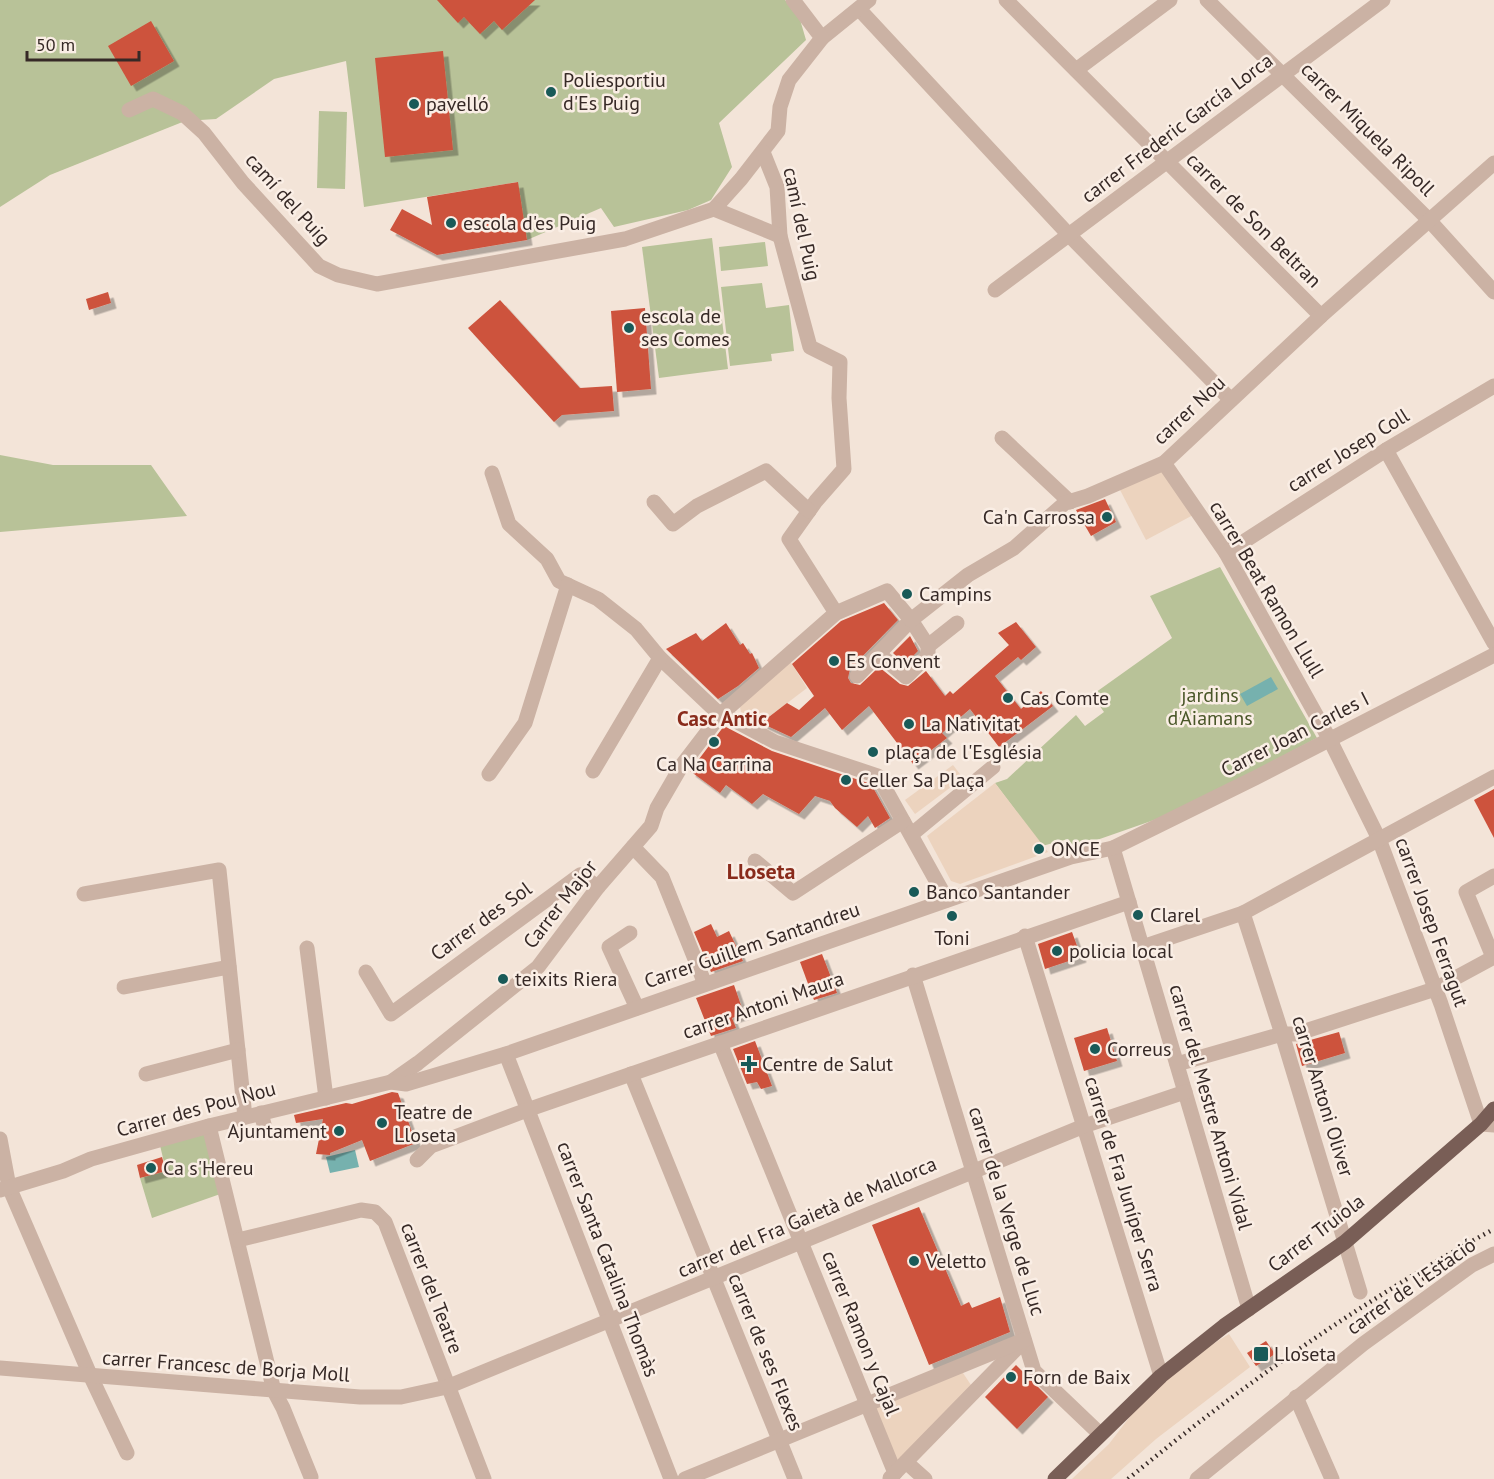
<svg xmlns="http://www.w3.org/2000/svg" width="1494" height="1479" font-family="'PT Sans',sans-serif">
<defs>
<filter id="shadow"><feDropShadow dx="5.5" dy="5.5" stdDeviation="0" flood-color="#0004"/></filter>
</defs>
<rect width="100%" height="100%" fill="#f3e4d8"/>
<g fill="#b8c298">
<path d="M0 0H785L799 16 806 40 719 123 732 167 711 200 688 210 614 227 601 208 527 240 517 182 364 207 346 61 274 79 216 119 185 121 50 175 0 207Z"/>
<path d="M319 111 347 112 345 189 317 188Z"/>
<path d="M712 238 728 369 659 378 642 247Z"/>
<path d="M765 242 768 266 721 271 719 247Z"/>
<path d="M762 283 766 308 789 305 794 351 771 354 772 361 730 366 721 287Z"/>
<path d="M0 455 53 465H151L187 516 0 532Z"/>
<path d="M1220 567 1317 738 1177 812 1074 848 1068 839 1042 846 995 783 1007 779 1076 715 1085 726 1104 712 1092 695 1172 638 1150 596Z"/>
<path d="M209 1126 226 1192 152 1218 140 1178 166 1171 159 1141Z"/>
</g>
<g fill="#ecd3be">
<path d="M1164 463 1197 513 1146 540 1119 488Z"/>
<path d="M787 656 807 688 757 726 748 721 741 712 740 707 743 694Z"/>
<path d="M953 765 963 778 915 814 905 800Z"/>
<path d="M995 783 1048 852 960 884 951 881 927 836Z"/>
<path d="M1229 1334 1250 1367 1156 1439 1111 1479H1072L1109 1444 1161 1376Z"/>
<path d="M959 1367 975 1391 895 1473 867 1406Z"/>
</g>
<g fill="#76b1ae">
<path d="M1271 677 1278 689 1247 706 1240 694Z"/>
<path d="M355 1150 359 1167 330 1173 326 1157Z"/>
</g>
<g fill="#cd523c" filter="url(#shadow)">
<path d="M437 0H535L502 30 494 21 480 34 464 17 458 23Z"/>
<path d="M151 21 174 61 131 86 108 46Z"/>
<path d="M443 51 453 150 385 157 375 58Z"/>
<path d="M518 182 527 240 437 255 390 230 402 209 432 225 427 197Z"/>
<path d="M108 292 111 303 89 310 86 299Z"/>
<path d="M500 300 580 388 612 386 614 411 562 415 554 422 468 328Z"/>
<path d="M645 308 651 389 617 392 611 311Z"/>
<path d="M1105 499 1116 522 1091 536 1076 510Z"/>
<path d="M884 603 898 620 850 669 848 678 851 683 860 685 879 667 900 684 908 686 926 671 945 696 950 691 953 694 1009 645 998 633 1016 622 1036 647 1021 660 1018 657 995 676 1021 709 1041 691 1053 706 999 747 970 709 942 733 947 738 913 764 869 706 842 730 825 708 791 737 761 723 787 703 799 710 814 696 792 664 841 621Z"/>
<path d="M726 623 740 645 743 643 750 654 752 653 759 668 738 686 718 699 666 649 696 633 702 641Z"/>
<path d="M910 636 918 651 905 664 893 653Z"/>
<path d="M724 726 772 751 871 784 890 818 875 828 868 816 857 827 835 808 830 801 815 796 799 814 763 794 752 804 726 785 720 793 690 771Z"/>
<path d="M1494 789V838L1474 800Z"/>
<path d="M711 924 717 937 729 931 743 961 711 972 694 932Z"/>
<path d="M1072 932 1081 957 1045 969 1038 944Z"/>
<path d="M822 954 837 993 814 1000 800 962Z"/>
<path d="M734 985 744 1014 732 1018 736 1028 711 1036 696 998Z"/>
<path d="M1107 1028 1117 1061 1084 1071 1074 1038Z"/>
<path d="M1339 1032 1345 1053 1302 1066 1296 1044Z"/>
<path d="M755 1041 772 1086 761 1089 757 1082 747 1084 733 1049Z"/>
<path d="M392 1092 398 1093 416 1143 370 1161 362 1140 330 1153V1155L316 1154 323 1119 296 1123 294 1115 346 1103 352 1104Z"/>
<path d="M162 1157 166 1171 140 1178 137 1165Z"/>
<path d="M919 1207 961 1306 969 1302 972 1308 1000 1297 1010 1332 929 1365 872 1225Z"/>
<path d="M1266 1341 1275 1354 1256 1366 1247 1353Z"/>
<path d="M1016 1365 1048 1397 1017 1429 985 1397Z"/>
</g>
<g fill="none" stroke-linecap="round" stroke-linejoin="round">
<g stroke="#cbb2a4" stroke-width="15">
<path d="M1006 0 1321 316"/>
<path d="M1207 0 1429 220 1494 292"/>
<path d="M859 9 1069 235 1231 400"/>
<path d="M822 38 869 0"/>
<path d="M1076 70 1170 0"/>
<path d="M129 110 153 99 182 113 204 133 243 183 319 266 338 275 377 284 625 239 714 209 741 179 778 131 780 107 789 80 822 38 793 0"/>
<path d="M763 152 777 187 780 236 810 347 840 362 839 398 844 469 816 501 789 539 836 613"/>
<path d="M714 209 780 236"/>
<path d="M995 290 1383 0"/>
<path d="M1002 438 1070 502"/>
<path d="M1386 450 1494 643"/>
<path d="M1164 463 1226 553 1330 740 1379 839 1441 1004 1481 1124 1494 1125"/>
<path d="M492 473 509 524 547 559 559 581 598 599 636 629 660 658 715 710 775 742 878 776 947 900"/>
<path d="M654 502 673 524 697 506 766 471 809 511"/>
<path d="M1226 553 1386 450 1494 386"/>
<path d="M928 646 957 623"/>
<path d="M857 676 911 620 928 646V655L906 677 879 654"/>
<path d="M593 771 660 658"/>
<path d="M489 774 525 723 568 585"/>
<path d="M912 834 993 767"/>
<path d="M633 847 662 877 705 984"/>
<path d="M1113 848 1249 1309"/>
<path d="M755 861 793 893 903 821"/>
<path d="M84 894 219 870 245 1117"/>
<path d="M1243 913 1282 1034 1360 1292"/>
<path d="M630 933 609 947 637 1008"/>
<path d="M1025 936 1161 1376"/>
<path d="M1142 947 1243 913 1494 777"/>
<path d="M307 948 326 1098"/>
<path d="M1493 957 1466 892 1494 876"/>
<path d="M366 972 391 1014 580 875 598 887"/>
<path d="M913 975 1034 1371 1100 1434"/>
<path d="M124 987 229 967"/>
<path d="M720 1043 895 1473"/>
<path d="M506 1054 671 1479"/>
<path d="M1177 1064 1282 1034H1296L1435 989 1494 957"/>
<path d="M146 1074 238 1050"/>
<path d="M631 1074 795 1479"/>
<path d="M391 1082 418 1063 538 967 598 887 651 826 657 808 682 765 721 714 836 613 887 591 911 620 968 575 1014 548 1065 503 1088 496 1164 463 1321 316 1494 163"/>
<path d="M261 1113 266 1132"/>
<path d="M209 1126 274 1391 283 1408 311 1477"/>
<path d="M0 1139 9 1187 91 1377 127 1453"/>
<path d="M417 1160 431 1146 527 1110 1129 902"/>
<path d="M0 1190 63 1171 91 1159 209 1126 391 1082 406 1084 506 1054 1071 857 1113 848 1255 778 1494 655"/>
<path d="M238 1240 361 1210 375 1212 385 1222 484 1479"/>
<path d="M0 1368 360 1397H401L447 1387 1084 1126 1185 1092"/>
<path d="M1296 1397 1332 1479"/>
<path d="M906 1462 925 1479"/>
<path d="M890 1478 1020 1345"/>
<path d="M685 1479 1024 1340"/>
<path d="M1197 1479 1363 1344 1472 1265 1494 1254"/>
</g>
<path stroke="#795e56" stroke-width="15" d="M1055 1479 1161 1376 1224 1326 1345 1242 1481 1124 1494 1109"/>
<g stroke="#362926" stroke-width="4.5" stroke-dasharray="1.5 4.5" stroke-linecap="butt">
<path d="M1422 1279 1461 1257"/>
<path d="M1128 1479C1243 1384 1363 1300 1494 1229"/>
</g>
</g>
<g fill="#195a58" stroke="#faeee5" stroke-width="2">
<circle cx="551" cy="92" r="6"/>
<circle cx="414" cy="104" r="6"/>
<circle cx="451" cy="223" r="6"/>
<circle cx="629" cy="328" r="6"/>
<circle cx="1107" cy="517" r="6"/>
<circle cx="907" cy="594" r="6"/>
<circle cx="834" cy="661" r="6"/>
<circle cx="1008" cy="698" r="6"/>
<circle cx="909" cy="724" r="6"/>
<circle cx="714" cy="742" r="6"/>
<circle cx="873" cy="752" r="6"/>
<circle cx="846" cy="780" r="6"/>
<circle cx="1039" cy="849" r="6"/>
<circle cx="914" cy="892" r="6"/>
<circle cx="1138" cy="915" r="6"/>
<circle cx="952" cy="916" r="6"/>
<circle cx="1057" cy="951" r="6"/>
<circle cx="503" cy="979" r="6"/>
<circle cx="1095" cy="1049" r="6"/>
<path d="M746 1055h6v6h6v6h-6v6h-6v-6h-6v-6h6z"/>
<circle cx="382" cy="1123" r="6"/>
<circle cx="339" cy="1131" r="6"/>
<circle cx="151" cy="1168" r="6"/>
<circle cx="914" cy="1261" r="6"/>
<rect x="1253" y="1346" width="16" height="16" rx="3"/>
<circle cx="1011" cy="1377" r="6"/>
</g>
<g text-anchor="middle" stroke-width="5" stroke-linejoin="round" paint-order="stroke">
<g font-size="20" fill="#362926" stroke="#faeee5" text-anchor="start">
<text x="563" y="87">Poliesportiu<tspan x="563" dy="23">d'Es Puig</tspan></text>
<text x="426" y="111">pavelló</text>
<text x="463" y="230">escola d'es Puig</text>
<text x="641" y="323">escola de<tspan x="641" dy="23">ses Comes</tspan></text>
<text x="1095" y="524" text-anchor="end">Ca'n Carrossa</text>
<text x="919" y="601">Campins</text>
<text x="846" y="668">Es Convent</text>
<text x="1020" y="705">Cas Comte</text>
<text x="921" y="731">La Nativitat</text>
<text x="885" y="759">plaça de l'Església</text>
<text x="714" y="771" text-anchor="middle">Ca Na Carrina</text>
<text x="858" y="787">Celler Sa Plaça</text>
<text x="1051" y="856">ONCE</text>
<text x="926" y="899">Banco Santander</text>
<text x="1150" y="922">Clarel</text>
<text x="952" y="945" text-anchor="middle">Toni</text>
<text x="1069" y="958">policia local</text>
<text x="515" y="986">teixits Riera</text>
<text x="1107" y="1056">Correus</text>
<text x="762" y="1071">Centre de Salut</text>
<text x="394" y="1119">Teatre de<tspan x="394" dy="23">Lloseta</tspan></text>
<text x="327" y="1138" text-anchor="end">Ajuntament</text>
<text x="163" y="1175">Ca s'Hereu</text>
<text x="926" y="1268">Veletto</text>
<text x="1274" y="1361">Lloseta</text>
<text x="1023" y="1384">Forn de Baix</text>
</g>
<g font-size="20" fill="#362926" stroke="#faeee5">
<text transform="translate(1177 128) rotate(-37)" y="7">carrer Frederic García Lorca</text>
<text transform="translate(1368 129) rotate(45)" y="7">carrer Miquela Ripoll</text>
<text transform="translate(288 199) rotate(48)" y="7">camí del Puig</text>
<text transform="translate(1254 220) rotate(45)" y="7">carrer de Son Beltran</text>
<text transform="translate(802 224) rotate(78)" y="7">camí del Puig</text>
<text transform="translate(1189 410) rotate(-43)" y="7">carrer Nou</text>
<text transform="translate(1348 450) rotate(-32)" y="7">carrer Josep Coll</text>
<text transform="translate(1267 589) rotate(59)" y="7">carrer Beat Ramon Llull</text>
<text transform="translate(1295 734) rotate(-27)" y="7">Carrer Joan Carles I</text>
<text transform="translate(560 904) rotate(-52)" y="7">Carrer Major</text>
<text transform="translate(481 921) rotate(-36)" y="7">Carrer des Sol</text>
<text transform="translate(1432 922) rotate(70)" y="7">carrer Josep Ferragut</text>
<text transform="translate(752 945) rotate(-19)" y="7">Carrer Guillem Santandreu</text>
<text transform="translate(763 1005) rotate(-19)" y="7">carrer Antoni Maura</text>
<text transform="translate(1323 1096) rotate(73)" y="7">carrer Antoni Oliver</text>
<text transform="translate(1211 1107) rotate(74)" y="7">carrer del Mestre Antoni Vidal</text>
<text transform="translate(196 1109) rotate(-15)" y="7">Carrer des Pou Nou</text>
<text transform="translate(1124 1184) rotate(73)" y="7">carrer de Fra Juníper Serra</text>
<text transform="translate(1007 1211) rotate(73)" y="7">carrer de la Verge de Lluc</text>
<text transform="translate(807 1217) rotate(-23)" y="7">carrer del Fra Gaietà de Mallorca</text>
<text transform="translate(1316 1233) rotate(-37)" y="7">Carrer Truiola</text>
<text transform="translate(608 1259) rotate(69)" y="7">carrer Santa Catalina Thomàs</text>
<text transform="translate(1411 1286) rotate(-35)" y="7">carrer de l'Estació</text>
<text transform="translate(432 1288) rotate(69)" y="7">carrer del Teatre</text>
<text transform="translate(861 1333) rotate(68)" y="7">carrer Ramon y Cajal</text>
<text transform="translate(766 1352) rotate(68)" y="7">carrer de ses Flexes</text>
<text transform="translate(226 1366) rotate(4)" y="7">carrer Francesc de Borja Moll</text>
</g>
<g font-size="20" fill="#495628" stroke="#faeee5">
<text x="1210" y="702">jardins<tspan x="1210" dy="23">d'Aiamans</tspan></text>
</g>
<g font-size="21" font-weight="bold" fill="#892b1b" stroke="#faeee5">
<text x="722" y="726">Casc Antic</text>
</g>
<g font-size="22" font-weight="bold" fill="#892b1b" stroke="#faeee5">
<text x="761" y="879">Lloseta</text>
</g>
</g>
<path d="M27 51v9h112v-9" fill="none" stroke="#362926" stroke-width="3"/>
<text x="36" y="51" font-size="18" fill="#362926" stroke="#faeee5" stroke-width="4.5" paint-order="stroke">50 m</text>
</svg>
